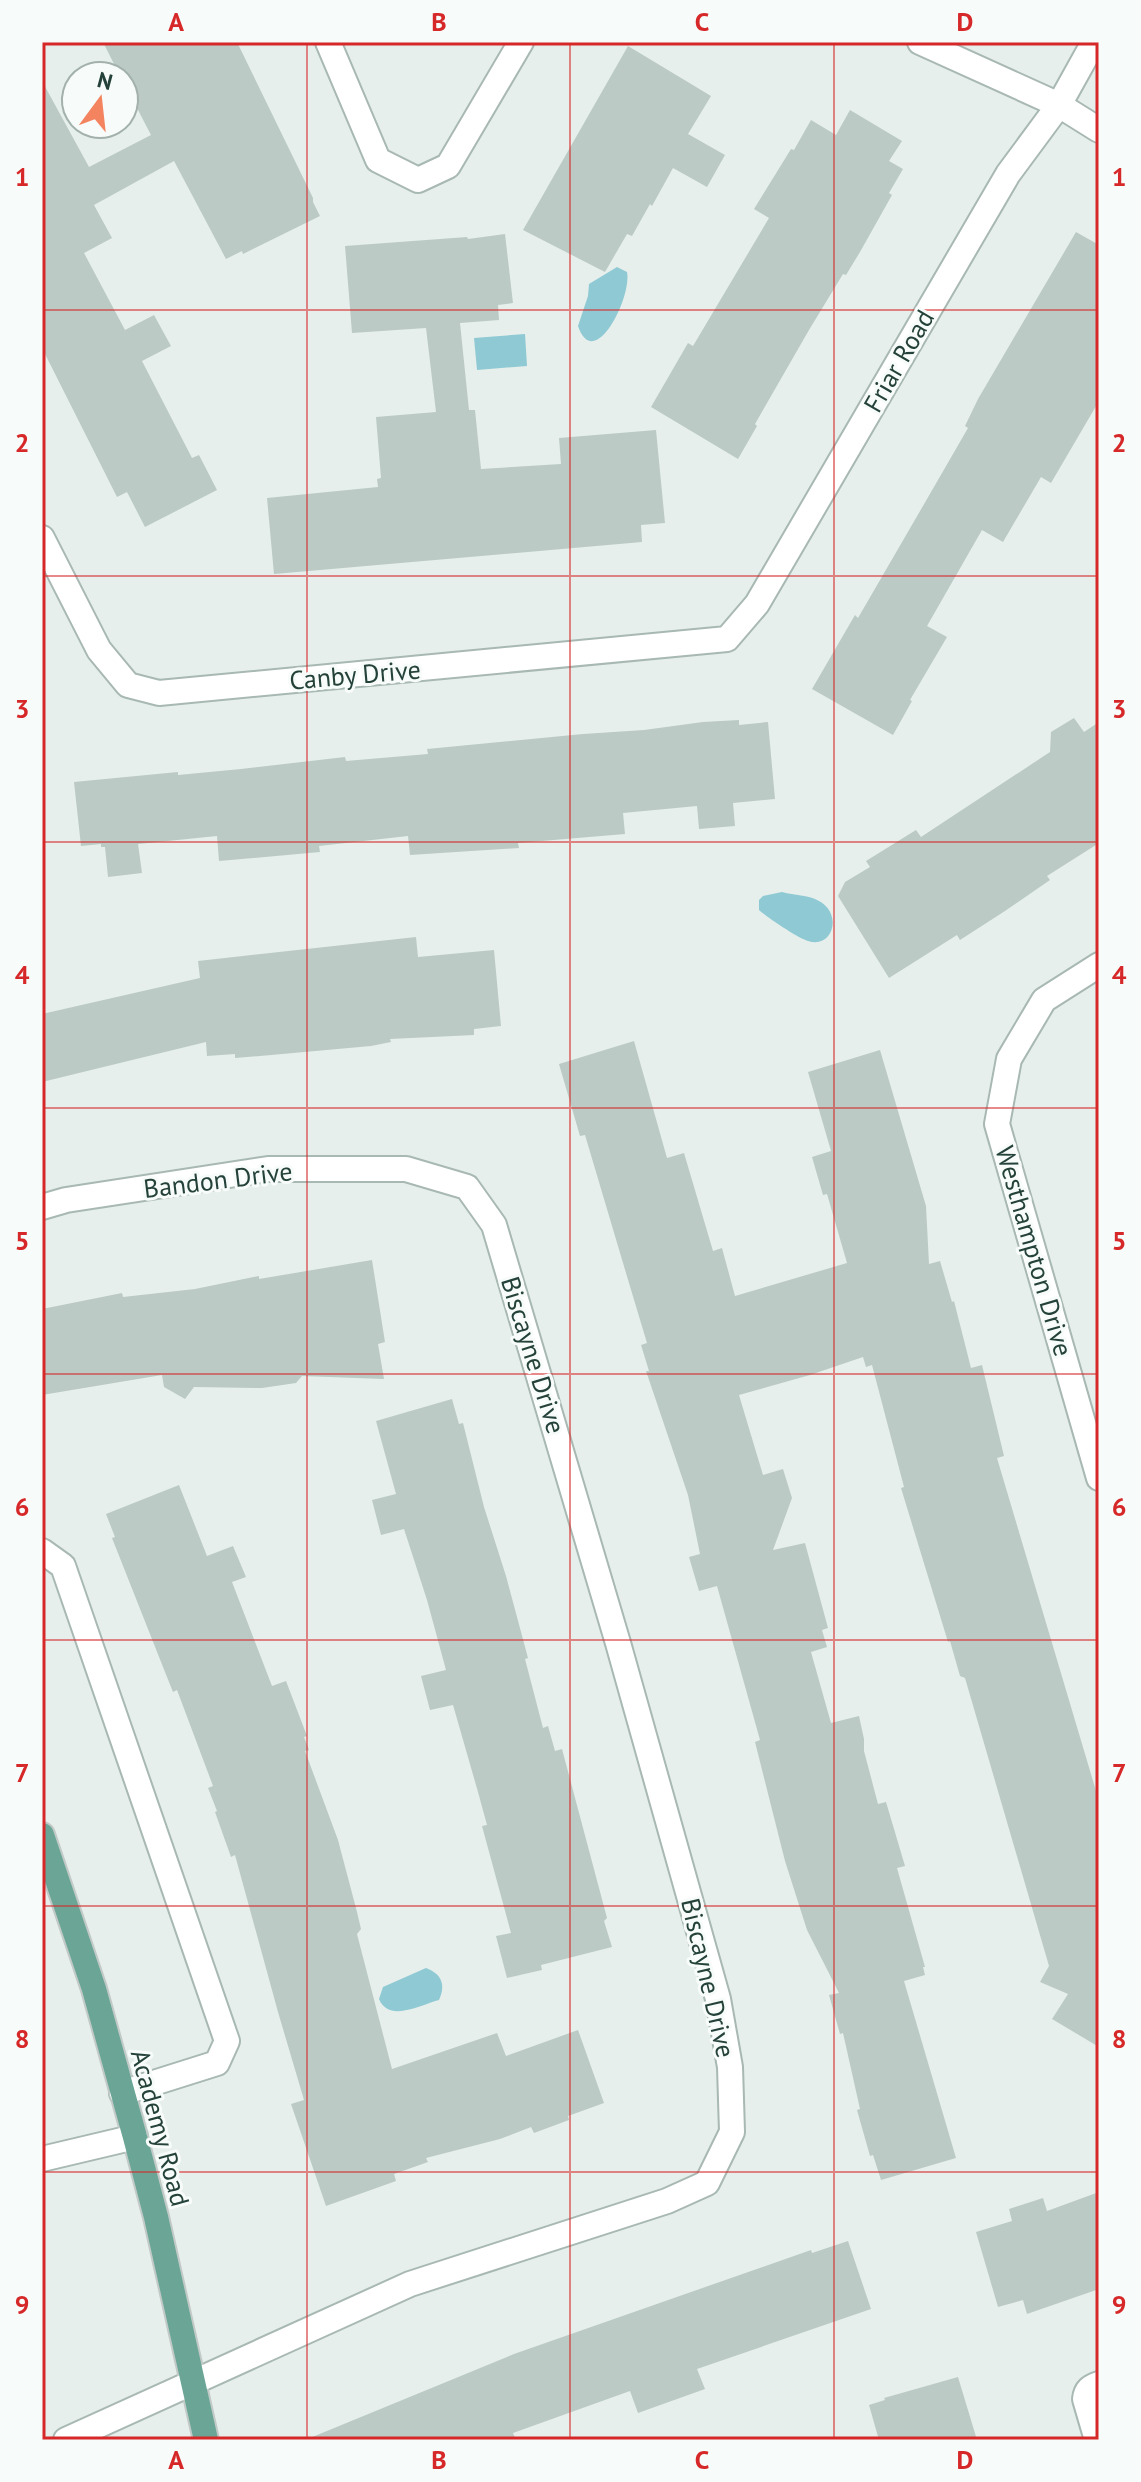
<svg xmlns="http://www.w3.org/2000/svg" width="1141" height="2482" font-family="'PT Sans',sans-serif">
<rect width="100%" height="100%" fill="#e6efeb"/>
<g fill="#8ec9d4">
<path d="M617 267 627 272C632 298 594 373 578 326L588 296 589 284Z"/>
<path d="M525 334 527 366 477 370 474 338Z"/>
<path d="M782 892C795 896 807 894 819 901 843 914 833 949 808 941 798 938 768 918 759 910V900L763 896Z"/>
<path d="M426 1968C442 1974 446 1985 439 2000 420 2005 389 2023 379 1999L383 1987Z"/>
</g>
<g fill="#bbcac4">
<path d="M103 42H237L313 198V202L320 216 243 254 242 251 226 259 174 161 94 205 112 238 84 253 125 330 154 315 171 346 142 361 192 458 199 455 217 490 145 527 127 492 117 497 42 348V81L89 167 151 135 124 83V76H120Z"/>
<path d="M628 46 711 96 688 134 725 155 707 187 673 168 652 206 650 204 632 236 627 234 605 272 523 230Z"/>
<path d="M850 110 902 141 889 161 903 169 889 193 892 195 860 252 846 275 843 274 809 330 755 424 757 426 738 459 651 407 688 343 693 346 769 218 754 209 791 149 794 150 811 120 836 135Z"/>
<path d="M1076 232 1099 245V401L1051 483 1041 477 1003 542 982 530 927 626 947 637 910 700 912 701 893 735 812 689 855 615 858 618 927 499 968 428 965 426 978 399Z"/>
<path d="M505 234 513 303 498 305 499 320 460 323 469 410H475L481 469 561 464 559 438 656 430 665 523 641 525 642 542 274 574 267 498 378 487 377 479 381 478 376 417 436 412 426 328 352 333 345 246 467 237 468 239Z"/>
<path d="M1074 718 1084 732 1099 722V843L1047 876 1050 880 1005 911 960 940 957 935 889 978 838 896 845 882 870 867 866 861 916 830 921 837 1050 752 1051 732Z"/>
<path d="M739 720V725L768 722 775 799 733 803 735 826 699 829 697 806 623 813 625 834 518 843 519 848 410 855 408 836 319 846 320 852 219 861 217 836 138 844 142 873 108 877 105 847H101V844L81 846 74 782 178 772V775L241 769 345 757 346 761 428 754 427 749 583 734 644 730 703 722Z"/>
<path d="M416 937 418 957 494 950 501 1026 474 1029V1035L390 1039 391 1042 371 1046 260 1056 235 1058V1054L207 1056 206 1042 42 1082V1014L200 978 198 961Z"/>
<path d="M634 1041 667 1158 684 1153 713 1251 722 1248 735 1296 847 1263 827 1194 823 1195 812 1157 831 1151 808 1072 880 1050 926 1206 929 1264 940 1261 952 1302 954 1301 971 1368 982 1365 1004 1456 997 1458 1099 1801V2047L1052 2019 1068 1994 1040 1982 1049 1966 965 1678 960 1676 950 1641 948 1642 901 1488 904 1487 872 1365 866 1367 863 1357 810 1375 739 1395 763 1475 783 1469 792 1498 773 1550 805 1543 828 1628 822 1630 827 1647 811 1652 831 1723 859 1716 864 1739V1751L878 1804 886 1802 905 1866 897 1868 925 1967H923L925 1975 904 1981 956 2158 881 2180 873 2155 870 2156 857 2110 860 2109 843 2033 840 2034 829 1995 839 1993 807 1930 785 1861 755 1742 760 1740 717 1586 699 1591 689 1557 700 1554 688 1495 646 1371H649L641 1345 647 1343 626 1273 585 1135 580 1136 559 1064Z"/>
<path d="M372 1260 385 1342 378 1344 384 1379 302 1376 296 1383 262 1388 194 1387 185 1399 164 1387 162 1375 42 1395V1309L122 1293 123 1297 195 1289 259 1276V1279Z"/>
<path d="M452 1399 459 1424 463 1423 484 1507 506 1576 528 1658 525 1659 543 1728 548 1726 555 1751 562 1749 607 1918 604 1921 612 1947 541 1965 542 1970 507 1978 496 1936 511 1933 482 1826 487 1825 478 1792 453 1705 430 1710 421 1676 446 1670 427 1600 404 1529 381 1535 372 1500 396 1494 376 1421Z"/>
<path d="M179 1485 207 1556 233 1546 246 1577 232 1582 272 1686 286 1681 307 1736 304 1737 309 1750 305 1751 338 1840 357 1912 361 1929 357 1934 392 2069 497 2033 506 2056 578 2030 604 2103 568 2116 569 2120 534 2133 531 2127 500 2139 426 2158 428 2162 394 2174 396 2181 326 2206 291 2104 304 2100 278 2012 235 1855 231 1857 215 1812 217 1811 208 1788 213 1786 177 1690 173 1692 163 1667 112 1538 115 1537 106 1514Z"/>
<path d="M1099 2192V2289L1027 2314 1023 2300 998 2307 976 2232 1012 2221 1009 2209 1043 2198 1047 2211Z"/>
<path d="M848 2241 871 2309 697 2369 705 2389 638 2413 630 2391 513 2433 516 2440H305L514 2354 811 2250 812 2253Z"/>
<path d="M958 2377 977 2440H879L869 2405 885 2400 884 2398Z"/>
</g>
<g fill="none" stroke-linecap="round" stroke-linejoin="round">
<defs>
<g id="minor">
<path d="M328 42 378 160 418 180 448 166 521 42"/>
<path d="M920 42 1059 105 1099 130"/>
<path d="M42 538 99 650 128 685 159 693 727 639 757 604 1008 174 1059 105 1094 42"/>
<path d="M1099 965 1044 1000 1009 1059 997 1124 1099 1478"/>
<path d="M42 1207 66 1200 268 1169H406L467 1187 494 1225 618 1643 718 1999 730 2067 732 2132 707 2183 667 2201 410 2284 66 2440"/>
<path d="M42 1551 63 1566 227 2041 217 2063 122 2093"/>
<path d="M42 2159 135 2137"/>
<path d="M1097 2440 1085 2399C1086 2390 1090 2387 1099 2384"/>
</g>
<path id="major" d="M42 1835 94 1989 135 2137 156 2217 206 2440"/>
</defs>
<use href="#minor" stroke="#a8b8b2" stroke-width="28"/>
<use href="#major" stroke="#c2cac8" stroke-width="28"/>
<use href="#minor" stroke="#fff" stroke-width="24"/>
<use href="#major" stroke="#6aa596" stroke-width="24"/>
</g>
<path fill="none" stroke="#d62828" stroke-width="2" stroke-opacity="0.55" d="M307 42V2440M570 42V2440M834 42V2440M42 310H1099M42 576H1099M42 842H1099M42 1108H1099M42 1374H1099M42 1640H1099M42 1906H1099M42 2172H1099"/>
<g text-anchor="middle" stroke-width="6" stroke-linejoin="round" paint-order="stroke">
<g font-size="26" fill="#24423a" stroke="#f7fbf9">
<text transform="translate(899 361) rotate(-60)" y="9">Friar Road</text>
<text transform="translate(355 675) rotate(-5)" y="9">Canby Drive</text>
<text transform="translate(218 1180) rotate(-7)" y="9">Bandon Drive</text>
<text transform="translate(1034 1251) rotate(74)" y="9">Westhampton Drive</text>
<text transform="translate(533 1355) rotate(73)" y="9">Biscayne Drive</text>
<text transform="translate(708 1978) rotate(77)" y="9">Biscayne Drive</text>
<text transform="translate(160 2128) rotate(75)" y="9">Academy Road</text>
</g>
</g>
<rect width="1141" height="2482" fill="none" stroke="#f7fbf9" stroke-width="88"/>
<g transform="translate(100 100) rotate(15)"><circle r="38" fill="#f7fbf9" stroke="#a3b1ad" stroke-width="2"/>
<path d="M0-6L14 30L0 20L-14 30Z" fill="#f4845f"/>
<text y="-12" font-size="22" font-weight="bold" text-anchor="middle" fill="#24423a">N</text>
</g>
<rect x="44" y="44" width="1053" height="2394" fill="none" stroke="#d62828" stroke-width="3"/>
<g font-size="26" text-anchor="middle" font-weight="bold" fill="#d62828">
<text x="176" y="31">A</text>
<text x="439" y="31">B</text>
<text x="702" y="31">C</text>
<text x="965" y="31">D</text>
<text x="22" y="186">1</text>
<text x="1119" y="186">1</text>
<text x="22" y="452">2</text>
<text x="1119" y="452">2</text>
<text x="22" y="718">3</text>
<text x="1119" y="718">3</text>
<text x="22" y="984">4</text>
<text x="1119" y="984">4</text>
<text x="22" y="1250">5</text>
<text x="1119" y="1250">5</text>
<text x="22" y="1516">6</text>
<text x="1119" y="1516">6</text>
<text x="22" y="1782">7</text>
<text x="1119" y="1782">7</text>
<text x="22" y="2048">8</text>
<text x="1119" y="2048">8</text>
<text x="22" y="2314">9</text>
<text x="1119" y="2314">9</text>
<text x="176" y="2469">A</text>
<text x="439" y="2469">B</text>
<text x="702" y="2469">C</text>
<text x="965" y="2469">D</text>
</g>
</svg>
